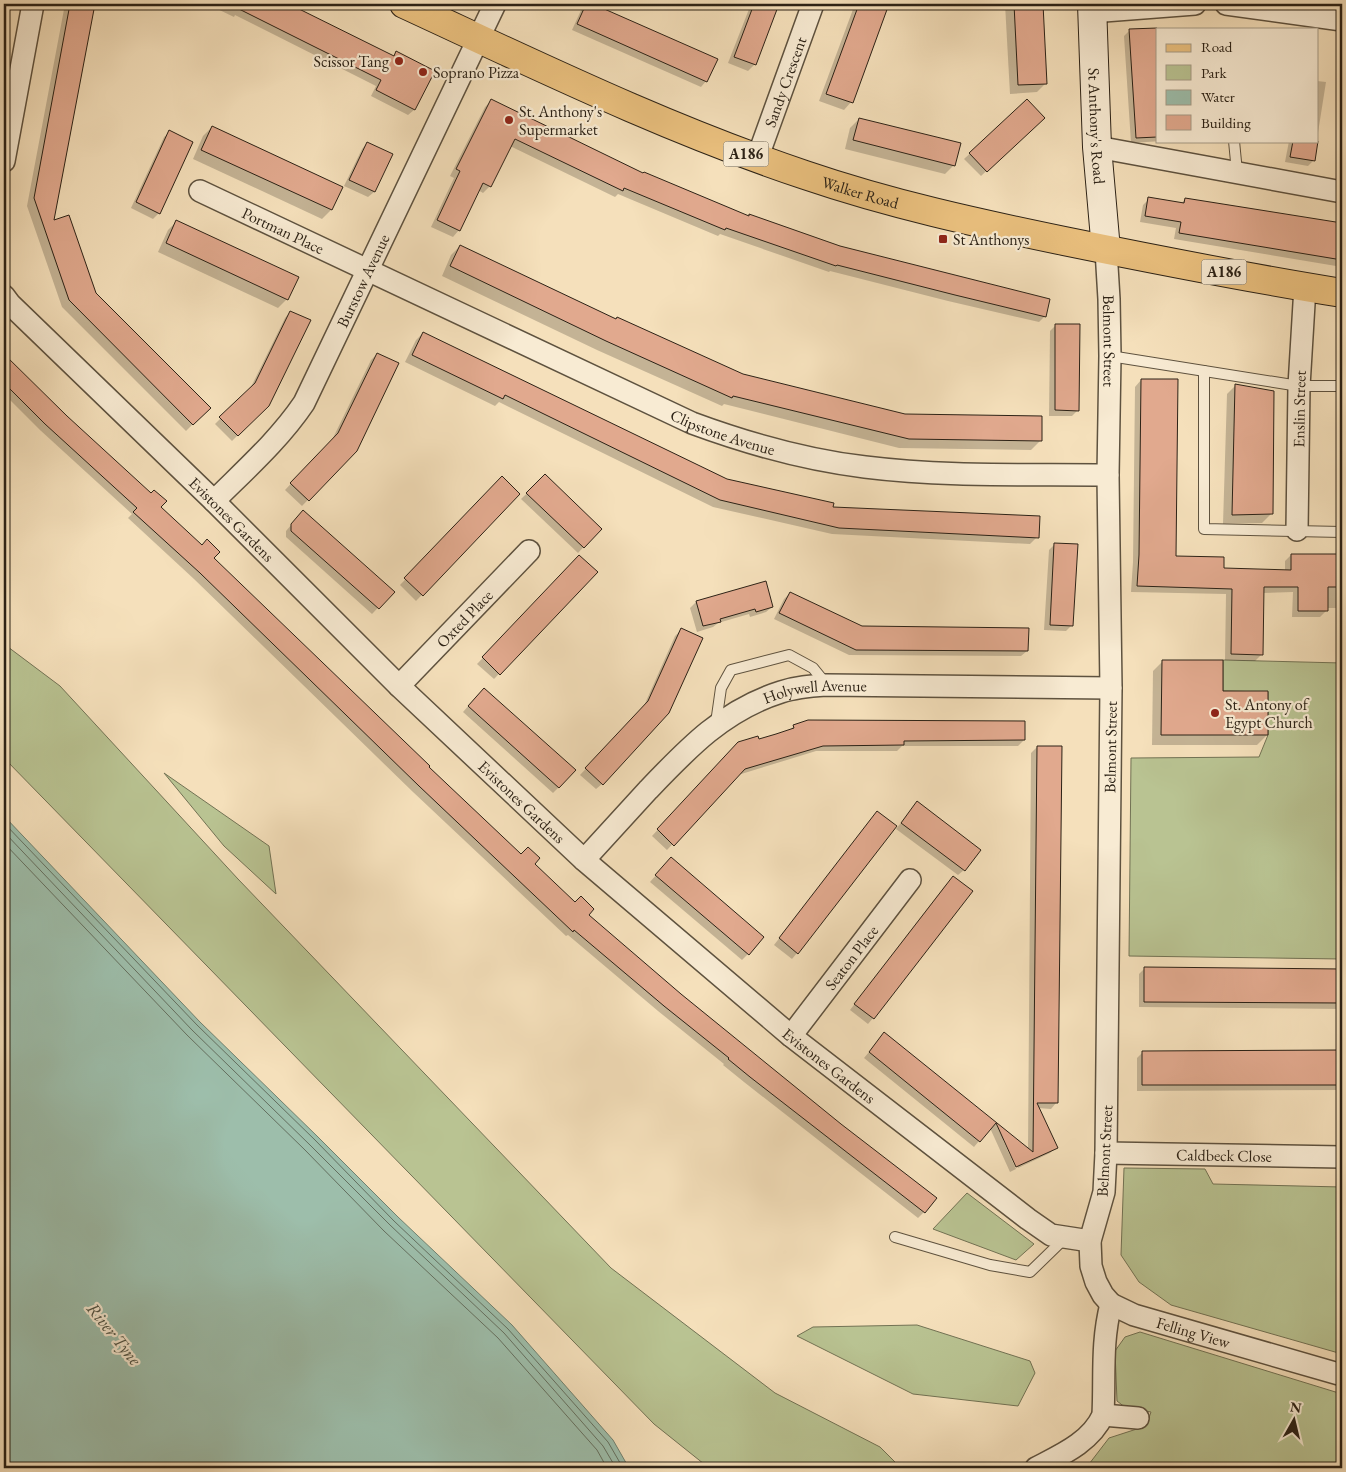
<svg xmlns="http://www.w3.org/2000/svg" width="1346" height="1472" font-family="'EB Garamond',serif">
<rect width="100%" height="100%" fill="#f5e0bb"/>
<filter id="stains"><feTurbulence type="fractalNoise" baseFrequency=".004" numOctaves="4"/><feColorMatrix values="0 0 0 0 .2 0 0 0 0 .09 0 0 0 0 .02 0 0 0 .5 -.17"/></filter>
<radialGradient id="worn" r=".72"><stop offset=".6" stop-color="#630" stop-opacity="0"/><stop offset="1" stop-color="#630" stop-opacity=".3"/></radialGradient>
<g fill="#b9c392" stroke="#727254">
<path d="M4 644 60 686 238 879 611 1268 775 1393 880 1447 901 1468H715L704 1464 654 1424 4 758Z"/>
<path d="M1223 660 1342 663V959L1129 956 1131 758 1259 757 1268 735V692L1223 691Z"/>
<path d="M164 773 269 846 276 894 224 846Z"/>
<path d="M1124 1168 1205 1169 1213 1184 1342 1187V1354L1171 1305 1139 1282 1121 1255Z"/>
<path d="M967 1193 1034 1244 1016 1260 933 1229Z"/>
<path d="M917 1325 1030 1361 1035 1373 1018 1406 913 1394 797 1336 813 1327Z"/>
<path d="M1140 1332 1342 1394V1468H1086L1109 1438 1146 1426 1151 1412 1126 1408 1117 1401 1115 1351 1125 1337Z"/>
</g>
<path fill="#9dbeab" stroke="#70806f" d="M4 816 200 1022 318 1137 398 1217 512 1325 613 1440 629 1468H4Z"/>
<g fill="#0003">
<path d="M65 4H93L53 222 95 294 209 408 186 431 62 307 27 206Z"/>
<path d="M207 4H286L392 57 396 53 433 72 414 110 408 115 371 96 376 86 235 15 234 17Z"/>
<path d="M586 4H590L716 59 706 81 701 87 572 30 582 8Z"/>
<path d="M751 4H778L755 64 748 71 728 63Z"/>
<path d="M855 4H888L851 102 844 110 819 101Z"/>
<path d="M1005 4H1042L1046 83 1037 92 1010 94Z"/>
<path d="M1157 29V141H1162L1131 143 1124 36 1130 30Z"/>
<path d="M1317 81 1326 82 1317 139Z"/>
<path d="M492 100 643 175 748 217 750 215 1045 316 1039 322 948 301 830 271 829 272 720 234 718 236 618 194 615 197 510 146 490 186 483 193 478 190 459 230 453 237 431 227 454 178 450 176 485 107Z"/>
<path d="M1027 101 1043 118 981 176 964 159Z"/>
<path d="M859 119 954 165 945 174 845 149 850 128Z"/>
<path d="M212 127 342 187 331 210 322 219 193 159 203 136Z"/>
<path d="M170 132 159 213 153 219 131 208 164 137Z"/>
<path d="M1289 141H1317L1314 160 1308 166 1285 162Z"/>
<path d="M367 143 392 154 374 192 368 197 344 186 362 149Z"/>
<path d="M1149 199 1181 204 1185 199 1342 225V267L1174 239 1176 228 1140 222 1143 205Z"/>
<path d="M177 221 287 299 278 308 158 252 168 230Z"/>
<path d="M460 246 615 320 742 375 905 415 1040 441 1031 450 899 448 724 404 722 406 597 350 442 276 451 255Z"/>
<path d="M290 312 268 405 232 441 215 424 250 389 285 318Z"/>
<path d="M1056 325 1078 410 1072 416H1049L1050 331Z"/>
<path d="M423 333 727 480 832 508 1037 537 1030 544 832 534 713 507 499 402 495 406 405 362 416 340Z"/>
<path d="M377 354 356 450 302 506 285 490 332 440 371 360Z"/>
<path d="M4 356 427 767 521 856 534 864 587 915 680 995 841 1125 935 1198 924 1212 918 1218 744 1082 723 1065 724 1064 658 1011 568 935 566 936 413 792 194 579 128 518 132 514 40 430 4 394Z"/>
<path d="M1141 380 1175 557 1223 570 1285 571V561L1291 555H1342V608H1327V610L1320 617H1292L1293 592 1263 593 1262 654 1255 661 1225 660 1226 594 1131 592 1133 562 1135 387Z"/>
<path d="M1236 385 1271 514 1262 523 1223 524 1227 394Z"/>
<path d="M545 476 600 529 578 553 521 499Z"/>
<path d="M502 478 518 494 416 601 400 585Z"/>
<path d="M298 517 393 592 372 614 286 537V531Z"/>
<path d="M1055 544 1072 625 1066 631 1044 630 1049 550Z"/>
<path d="M579 557 596 572 494 679 477 664Z"/>
<path d="M790 593 861 628 1027 651 1021 656 849 655 774 619 784 599Z"/>
<path d="M696 602 772 607 766 612 750 617 749 614 718 623 713 627 697 632 690 608Z"/>
<path d="M681 630 701 639 602 784 596 789 580 775 643 708 675 636Z"/>
<path d="M1163 661 1222 692 1267 735 1257 745H1152L1153 671Z"/>
<path d="M478 695 559 787 553 793 463 712Z"/>
<path d="M794 726 1024 740 1018 746H902L897 751H816L738 775 667 850 652 836 733 749 789 731Z"/>
<path d="M1037 747 1056 1103 1051 1109 1038 1108 1056 1148 1050 1153 1018 1168 1005 1140H1003L1016 1169 1010 1172 990 1128 974 1147 864 1058 884 1034 1028 1150 1031 753Z"/>
<path d="M912 809 964 870 958 875 896 829Z"/>
<path d="M877 812 797 953 792 959 774 945Z"/>
<path d="M665 865 748 954 742 960 650 882Z"/>
<path d="M947 883 873 1018 868 1024 850 1010Z"/>
<path d="M1145 968 1342 970V1009L1139 1007V974Z"/>
<path d="M1143 1052H1342V1090L1137 1091V1058Z"/>
</g>
<g fill="none" stroke-linecap="round" stroke-linejoin="round">
<g stroke="#647060" stroke-width="1">
<path d="M4 823 197 1025 315 1140 394 1221 508 1329 608 1442 623 1468"/>
<path d="M4 832 192 1030 310 1145 390 1225 504 1333 603 1446 616 1468"/>
<path d="M4 843 187 1035 305 1150 384 1231 498 1338 597 1450 607 1468"/>
</g>
</g>
<g fill="#e1a98e" stroke="#2c2216">
<path d="M70 4H95L54 220 69 215 96 293 211 408 193 425 69 300 34 198Z"/>
<path d="M229 4H289L394 56 396 51 435 71 415 110 376 90 381 80Z"/>
<path d="M586 4H593L718 59 707 82 577 24Z"/>
<path d="M754 4H779L756 65 734 57Z"/>
<path d="M859 4H889L853 103 826 94Z"/>
<path d="M1014 4H1043L1047 84 1018 85Z"/>
<path d="M1157 28V137L1136 138 1129 29Z"/>
<path d="M491 99 643 173 644 172 749 216V214L840 246 1050 299 1046 317 955 295 837 265 836 266 726 228 725 230 624 188 623 191 515 139 491 187 483 183 460 231 437 220 460 171 456 169Z"/>
<path d="M1027 99 1045 118 987 172 969 153Z"/>
<path d="M859 118 961 143 955 166 853 140Z"/>
<path d="M212 126 343 187 332 210 201 150Z"/>
<path d="M169 130 193 142 160 214 136 202Z"/>
<path d="M1293 141H1318L1315 161 1290 157Z"/>
<path d="M367 142 393 154 375 192 349 180Z"/>
<path d="M1148 197 1184 203 1185 198 1342 223V260L1179 233 1181 222 1145 216Z"/>
<path d="M176 220 299 277 288 300 166 243Z"/>
<path d="M460 245 616 319 617 317 743 374 905 414 1042 416V441L909 439 733 396 732 398 606 341 450 266Z"/>
<path d="M290 311 311 320 269 406 238 436 219 417 255 383Z"/>
<path d="M1055 324H1080L1079 411 1055 410Z"/>
<path d="M423 332 727 479 834 503 833 507 1040 516 1039 538 839 528 720 500 505 395 503 399 412 355Z"/>
<path d="M377 353 399 363 357 451 309 501 290 483 338 433Z"/>
<path d="M4 354 67 416 151 493 154 490 167 501 161 507 202 545 207 539 220 552 214 558 430 766 429 767 521 854 528 847 540 858 535 864 575 902 581 896 594 909 589 915 681 994 841 1124 937 1198 925 1213 750 1077 728 1059 729 1058 664 1006 574 930 573 932 419 786 200 573 133 512 137 508 45 424 4 383Z"/>
<path d="M1141 379H1178L1176 556 1224 557V568L1291 570V554H1342V587H1328V611H1298V587H1264L1263 655 1231 654 1232 589 1137 586 1139 555Z"/>
<path d="M1235 384 1274 391 1273 514 1232 515Z"/>
<path d="M545 474 602 529 584 548 526 493Z"/>
<path d="M502 476 520 494 423 596 404 578Z"/>
<path d="M303 510 395 592 379 609 291 531V524Z"/>
<path d="M1054 543 1078 544 1073 626 1050 625Z"/>
<path d="M579 555 598 572 500 675 482 657Z"/>
<path d="M766 581 773 607 756 612 755 609 720 619 721 622 703 626 696 601Z"/>
<path d="M790 592 862 626 1029 628 1028 651 856 650 779 613Z"/>
<path d="M681 628 703 638 669 713 603 785 585 768 648 701Z"/>
<path d="M1162 660H1223V691H1268V735H1161Z"/>
<path d="M484 688 576 770 559 788 468 706Z"/>
<path d="M808 720 1025 721V740L904 741V745L823 746 745 769 674 846 657 829 738 742 758 736 759 739 776 734 794 728 793 725Z"/>
<path d="M1037 746H1062L1058 1103H1037L1058 1148 1016 1167 996 1123 980 1142 869 1052 884 1032 1033 1152Z"/>
<path d="M917 801 981 850 965 871 901 823Z"/>
<path d="M877 811 897 826 798 954 779 938Z"/>
<path d="M671 857 764 937 749 955 655 875Z"/>
<path d="M953 876 973 891 874 1019 854 1004Z"/>
<path d="M1144 967 1342 969V1003L1144 1002Z"/>
<path d="M1342 1050V1085H1142V1051Z"/>
</g>
<g fill="none" stroke-linecap="round" stroke-linejoin="round">
<defs>
<g id="lane">
<path d="M1234 141 1237 172"/>
<path d="M1110 356 1299 386H1342"/>
<path d="M1204 371V529L1342 532"/>
<path d="M716 723 721 688 731 670 789 655 813 668 826 684"/>
<path d="M895 1237 990 1265 1030 1272 1065 1238"/>
</g>
<g id="street">
<path d="M1226 4 1342 20"/>
<path d="M1091 12 1195 4"/>
<path d="M1097 147 1342 192"/>
<path id="s1" d="M757 159 813 4"/>
<path d="M4 161 33 4"/>
<path id="s2" d="M200 191 692 423C749 444 805 460 865 467 945 477 1027 474 1108 475"/>
<path id="s3" d="M1106 250 1109 299 1110 356 1108 475 1111 688 1106 1153 1104 1192 1090 1241 1091 1266 1096 1282 1103 1295 1111 1304 1134 1315 1342 1375"/>
<path id="s4" d="M4 296 10 304 214 501 399 686 584 860 791 1036 1028 1219 1051 1235 1090 1241"/>
<path id="s5" d="M214 501C245 470 279 440 304 403L495 4"/>
<path id="s6" d="M1297 530 1299 386 1305 287"/>
<path id="s7" d="M399 686 529 551"/>
<path id="s8" d="M584 860C605 837 627 813 648 790 688 748 724 710 781 692 796 687 811 686 826 685L1111 688"/>
<path id="s9" d="M791 1036 910 880"/>
<path id="s10" d="M1106 1153 1342 1157"/>
<path d="M1103 1415 1138 1418"/>
<path d="M1036 1468C1061 1455 1091 1442 1103 1415 1105 1376 1101 1344 1111 1304"/>
</g>
<g id="secondary">
<path id="s11" d="M1092 4 1097 147 1106 250"/>
</g>
<g id="primary">
<path id="s12" d="M404 4C536 65 667 129 805 175 890 204 977 223 1064 241 1157 260 1249 278 1342 293"/>
</g>
</defs>
<use href="#lane" stroke="#5e523f" stroke-width="12"/>
<use href="#street" stroke="#5e523f" stroke-width="24"/>
<use href="#secondary" stroke="#2c2216" stroke-width="30"/>
<use href="#primary" stroke="#2c2216" stroke-width="30"/>
<use href="#lane" stroke="#f8ebd3" stroke-width="10"/>
<use href="#street" stroke="#f8ebd3" stroke-width="21"/>
<use href="#secondary" stroke="#f8ebd3" stroke-width="28"/>
<use href="#primary" stroke="#eac07e" stroke-width="28"/>
</g>
<g fill="#8f2418" stroke="#f8ebd3" stroke-width="2">
<circle cx="399" cy="61" r="5"/>
<circle cx="423" cy="72" r="5"/>
<circle cx="509" cy="120" r="5"/>
<rect x="938" y="234" width="10" height="10" rx="2.5"/>
<circle cx="1215" cy="713" r="5"/>
</g>
<g text-anchor="middle" stroke-width="4.5" stroke-linejoin="round" paint-order="stroke">
<g fill="#f8ebd3" stroke="#695e4f" stroke-width="1">
<rect x="723.5" y="141.5" width="45" height="25" rx="4"/>
<rect x="1201.5" y="259.5" width="45" height="25" rx="4"/>
</g>
<g font-size="15" font-weight="bold" fill="#2c2216">
<text x="746" y="159">A186</text>
<text x="1224" y="277">A186</text>
</g>
<g font-size="16" fill="#2c2216" stroke="#f8ebd3" text-anchor="start">
<text x="389" y="67" text-anchor="end">Scissor Tang</text>
<text x="433" y="78">Soprano Pizza</text>
<text x="519" y="117">St. Anthony's<tspan x="519" dy="18">Supermarket</tspan></text>
<text x="953" y="245">St Anthonys</text>
<text x="1225" y="710">St. Antony of<tspan x="1225" dy="18">Egypt Church</tspan></text>
</g>
<g font-size="16" fill="#2c2216" stroke="#f8ebd3">
<text dy="6" stroke="none"><textPath href="#s1" startOffset="82">Sandy Crescent</textPath></text>
<text dy="6" stroke="none"><textPath href="#s11" startOffset="122">St Anthony's Road</textPath></text>
<text dy="6" stroke="none"><textPath href="#s12" startOffset="494">Walker Road</textPath></text>
<text dy="6" stroke="none"><textPath href="#s2" startOffset="92">Portman Place</textPath></text>
<text dy="6" stroke="none"><textPath href="#s5" startOffset="269">Burstow Avenue</textPath></text>
<text dy="6" stroke="none"><textPath href="#s3" startOffset="91">Belmont Street</textPath></text>
<text dy="6" stroke="none"><textPath href="#s6" startOffset="121">Enslin Street</textPath></text>
<text dy="6" stroke="none"><textPath href="#s2" startOffset="576">Clipstone Avenue</textPath></text>
<text dy="6" stroke="none"><textPath href="#s4" startOffset="319">Evistones Gardens</textPath></text>
<text dy="6" stroke="none"><textPath href="#s7" startOffset="94">Oxted Place</textPath></text>
<text dy="6" stroke="none"><textPath href="#s8" startOffset="296">Holywell Avenue</textPath></text>
<text transform="translate(1110 747) rotate(-89)" y="6">Belmont Street</text>
<text dy="6" stroke="none"><textPath href="#s4" startOffset="724">Evistones Gardens</textPath></text>
<text dy="6" stroke="none"><textPath href="#s9" startOffset="99">Seaton Place</textPath></text>
<text dy="6" stroke="none"><textPath href="#s4" startOffset="1129">Evistones Gardens</textPath></text>
<text transform="translate(1104 1151) rotate(-87)" y="6">Belmont Street</text>
<text dy="6" stroke="none"><textPath href="#s10" startOffset="118">Caldbeck Close</textPath></text>
<text dy="6" stroke="none"><textPath href="#s3" startOffset="1149">Felling View</textPath></text>
</g>
<g font-size="18" font-style="italic" fill="#4e5143" stroke="#f8ebd3">
<text transform="translate(114 1334) rotate(51)" y="6">River Tyne</text>
</g>
</g>
<rect width="1346" height="1472" fill="none" stroke="#f5e0bb" stroke-width="20"/>
<rect x="5" y="5" width="1336" height="1462" fill="none" stroke="#2c2216" stroke-width="2.5"/>
<rect x="10" y="10" width="1326" height="1452" fill="none" stroke="#2c2216"/>
<rect x="1156" y="28" width="162" height="115" fill="#f8ebd3" stroke="#a69b87"/>
<rect x="1166" y="44" width="25" height="8" fill="#eac07e" stroke="#a69b87"/>
<text x="1201" y="52" font-size="15" fill="#2c2216">Road</text>
<rect x="1166" y="65" width="25" height="15" fill="#b9c392" stroke="#a69b87"/>
<text x="1201" y="78" font-size="15" fill="#2c2216">Park</text>
<rect x="1166" y="90" width="25" height="15" fill="#9dbeab" stroke="#a69b87"/>
<text x="1201" y="102" font-size="15" fill="#2c2216">Water</text>
<rect x="1166" y="115" width="25" height="15" fill="#e1a98e" stroke="#a69b87"/>
<text x="1201" y="128" font-size="15" fill="#2c2216">Building</text>
<g transform="translate(1294 1420) rotate(8)" stroke="#f8ebd3" stroke-width="4" paint-order="stroke">
<path d="M0-4L9 19L0 12L-9 19Z" fill="#2c2216"/>
<text y="-8" font-size="14" font-weight="bold" text-anchor="middle" fill="#2c2216">N</text>
</g>
<rect width="100%" height="100%" filter="url(#stains)"/>
<rect width="100%" height="100%" fill="url(#worn)"/>
</svg>
